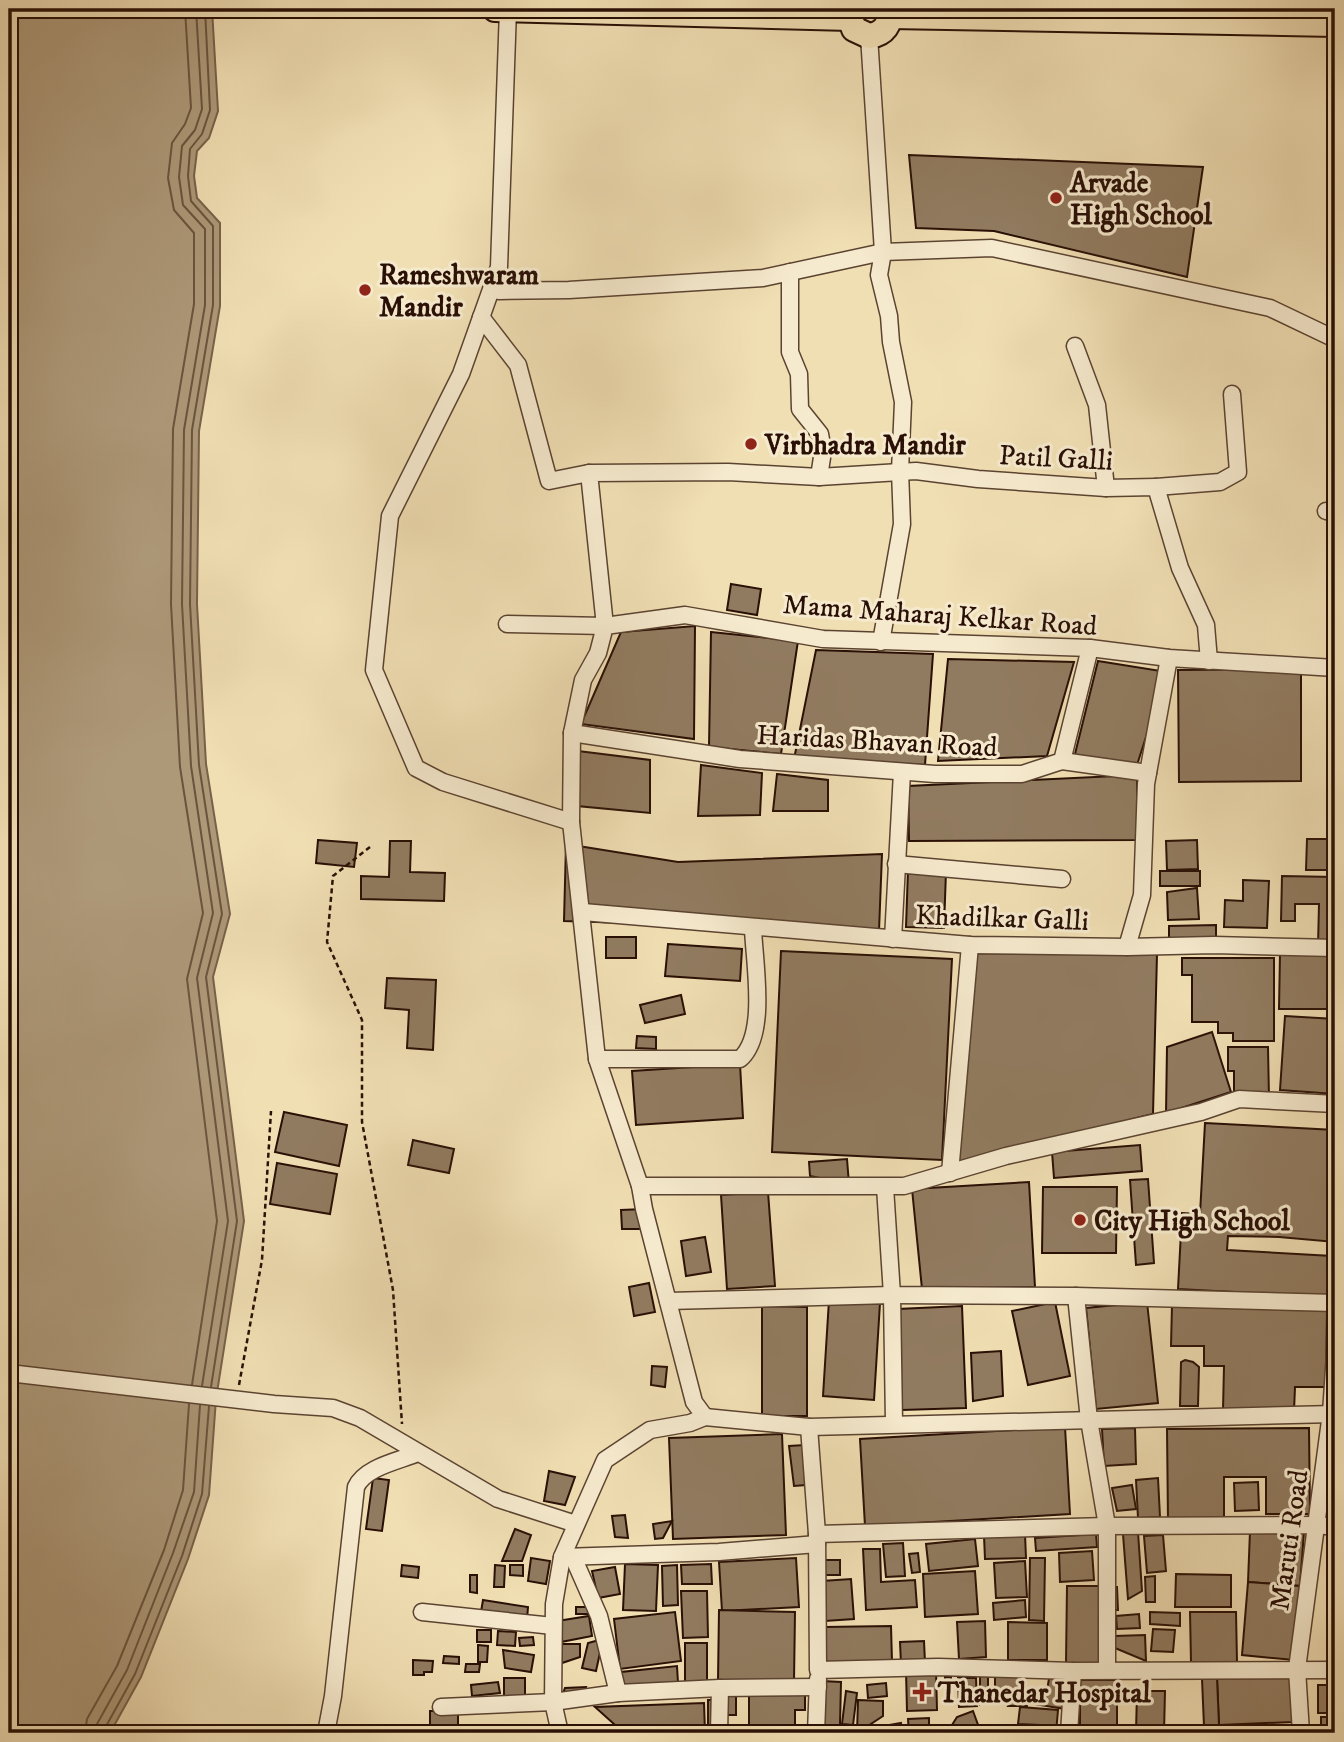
<svg xmlns="http://www.w3.org/2000/svg" width="1344" height="1742" font-family="'IM FELL DW Pica',serif">
<rect width="100%" height="100%" fill="#f1dfb4"/>
<filter id="stains"><feTurbulence type="fractalNoise" baseFrequency=".00286" numOctaves="4"/><feColorMatrix values="0 0 0 0 .2 0 0 0 0 .09 0 0 0 0 .02 0 0 0 .5 -.17"/></filter>
<radialGradient id="worn" r=".72"><stop offset=".6" stop-color="#630" stop-opacity="0"/><stop offset="1" stop-color="#630" stop-opacity=".3"/></radialGradient>
<path fill="#ad9878" stroke="#78614a" stroke-width="2" d="M9 9H212L218 111 209 138 197 151 194 176 197 198 220 223V306L199 431 197 604 206 764 230 914 213 977 244 1221 216 1399 209 1495 188 1559 141 1677 110 1733H9Z"/>
<g fill="none" stroke-linecap="round" stroke-linejoin="round">
<g stroke="#6b543e" stroke-width="2">
<path d="M185 9 191 108 185 124 172 143 168 178 174 210 194 233V304L173 429 171 604 180 767 203 913 187 979 217 1221 192 1385"/>
<path d="M196 9 202 109 195 130 182 146 179 177 183 205 205 229V305L184 430 182 604 191 766 213 913 197 978 228 1221 202 1386"/>
<path d="M205 9 210 110 202 134 190 149 188 176 191 201 213 226V305L192 430 190 604 199 765 222 914 206 977 237 1221 211 1387"/>
<path d="M85 1733 87 1719 117 1666 164 1550 183 1490 189 1404"/>
<path d="M95 1733 97 1724 127 1670 173 1553 194 1492 200 1405"/>
<path d="M104 1733 105 1728 135 1674 182 1556 202 1494 209 1406"/>
</g>
</g>
<g fill="#917b60" stroke="#290f05" stroke-width="2">
<path d="M909 155 1203 167 1187 277 994 231 916 228Z"/>
<path d="M731 584 761 589 757 615 727 610Z"/>
<path d="M695 626 694 739 581 724 621 632Z"/>
<path d="M711 632 798 641 781 754 709 747Z"/>
<path d="M816 650 933 654 925 765 794 759Z"/>
<path d="M948 659 1074 662 1047 756 938 761Z"/>
<path d="M1098 661 1167 672 1136 768 1074 758Z"/>
<path d="M1301 669V781L1179 782 1178 670Z"/>
<path d="M578 751 650 760V813L577 806Z"/>
<path d="M701 765 762 773 760 815 698 816Z"/>
<path d="M777 774 828 780V811H773Z"/>
<path d="M1137 775V840L909 841 908 786Z"/>
<path d="M1307 839H1335V870H1306Z"/>
<path d="M318 840 357 843 354 867 316 863Z"/>
<path d="M1197 840 1198 869 1167 870 1166 841Z"/>
<path d="M390 841H411L410 872 445 873 444 901 361 899V876L389 877Z"/>
<path d="M566 844 678 862 882 854 879 931 564 921Z"/>
<path d="M908 870 946 871 944 928 906 927Z"/>
<rect x="1160" y="871" width="40" height="15"/>
<path d="M1282 876 1335 877V947L1318 946 1319 904H1295V921H1281Z"/>
<path d="M1243 880 1269 881 1267 928 1224 927 1225 900 1243 901Z"/>
<path d="M1197 888 1199 919 1168 920 1167 892Z"/>
<path d="M1216 925V941L1169 942V926Z"/>
<rect x="606" y="937" width="30" height="21"/>
<path d="M668 944 742 949 740 981 665 976Z"/>
<path d="M781 951 952 959 942 1160 772 1152Z"/>
<path d="M974 953 1157 954 1153 1114 958 1162Z"/>
<path d="M1280 954 1335 955V1009H1279Z"/>
<path d="M1182 958H1274V1041H1233V1033H1218V1022H1192V975H1182Z"/>
<path d="M387 978 436 980 433 1050 407 1048 409 1010 385 1008Z"/>
<path d="M681 995 685 1014 645 1023 640 1005Z"/>
<path d="M1285 1016 1335 1019V1094L1280 1090Z"/>
<path d="M1212 1032 1231 1092 1166 1113 1167 1047Z"/>
<path d="M637 1036 656 1037V1049L636 1048Z"/>
<path d="M1228 1047H1268L1269 1098H1234V1071H1228Z"/>
<path d="M740 1064 743 1118 636 1125 632 1071Z"/>
<path d="M284 1112 347 1125 339 1166 275 1152Z"/>
<path d="M1205 1123 1335 1130V1242L1279 1237 1228 1236 1227 1250 1332 1256 1330 1297 1178 1289 1182 1213 1200 1214Z"/>
<path d="M413 1140 454 1149 449 1173 408 1165Z"/>
<path d="M1140 1145 1142 1171 1054 1178 1052 1152Z"/>
<path d="M847 1159 849 1184 810 1176 809 1162Z"/>
<path d="M277 1163 337 1174 330 1214 270 1204Z"/>
<path d="M1148 1179 1154 1263 1136 1265 1130 1180Z"/>
<path d="M1029 1182 1035 1287 922 1289 912 1189Z"/>
<path d="M1043 1187H1117L1116 1253H1042Z"/>
<path d="M768 1192 775 1286 727 1289 721 1195Z"/>
<path d="M644 1209V1229H622L621 1210Z"/>
<path d="M705 1237 711 1272 686 1276 681 1241Z"/>
<path d="M649 1283 655 1312 634 1316 629 1287Z"/>
<path d="M829 1300 880 1303 874 1400 823 1396Z"/>
<path d="M1055 1302 1070 1376 1028 1385 1012 1311Z"/>
<path d="M1147 1302 1158 1403 1096 1409 1086 1308Z"/>
<path d="M1172 1305 1327 1307 1326 1387H1295L1294 1411 1223 1410 1224 1366H1204V1346H1171Z"/>
<path d="M762 1306 807 1307V1416H762Z"/>
<path d="M962 1306 966 1408 902 1410 898 1309Z"/>
<path d="M1001 1351 1003 1396 973 1401 971 1353Z"/>
<path d="M1185 1360 1193 1362 1199 1367 1198 1406H1180L1181 1362Z"/>
<path d="M652 1366 667 1367 665 1387 651 1385Z"/>
<path d="M1065 1427 1070 1514 865 1526 860 1439Z"/>
<path d="M1135 1428 1136 1464 1104 1466 1102 1429Z"/>
<path d="M1309 1428 1310 1514H1266V1477H1224V1521H1168L1167 1429Z"/>
<path d="M782 1434 786 1535 673 1539 669 1438Z"/>
<path d="M805 1445 806 1485 794 1486 789 1446Z"/>
<path d="M549 1471 575 1477 565 1505 544 1501Z"/>
<path d="M373 1478 389 1480 382 1531 366 1529Z"/>
<path d="M1158 1478 1160 1517 1138 1518 1136 1480Z"/>
<path d="M1258 1482 1259 1510 1235 1511 1234 1483Z"/>
<path d="M1132 1485 1136 1509 1117 1511 1112 1488Z"/>
<path d="M625 1515 628 1538 615 1537 612 1516Z"/>
<path d="M672 1521 663 1538 655 1539 653 1524Z"/>
<path d="M515 1529 531 1535 522 1561H502Z"/>
<path d="M1250 1531 1304 1532 1300 1586 1248 1582Z"/>
<path d="M1138 1532 1142 1591 1128 1599 1123 1534Z"/>
<path d="M1025 1534 1026 1558 985 1559 984 1536Z"/>
<path d="M1096 1534 1097 1547 1036 1551 1035 1538Z"/>
<path d="M1163 1535 1166 1571 1147 1573 1144 1536Z"/>
<path d="M975 1539 978 1566 929 1571 926 1544Z"/>
<path d="M903 1543 905 1576 886 1577 883 1544Z"/>
<path d="M863 1549H880L881 1582 915 1580 917 1607 866 1610Z"/>
<path d="M1092 1551 1094 1580 1060 1582 1059 1553Z"/>
<path d="M918 1553 920 1572 912 1573 909 1554Z"/>
<path d="M531 1558 550 1561 546 1584 528 1581Z"/>
<path d="M796 1558 799 1607 722 1611 719 1562Z"/>
<path d="M1030 1558H1045L1044 1621 1029 1620Z"/>
<rect x="822" y="1560" width="18" height="15"/>
<path d="M1025 1561 1027 1597 996 1598 994 1563Z"/>
<path d="M625 1564 658 1565 656 1611 623 1610Z"/>
<path d="M711 1564 712 1584H682L681 1565Z"/>
<path d="M402 1565 419 1567 418 1578 401 1576Z"/>
<path d="M495 1565 505 1566 504 1587H494Z"/>
<path d="M510 1565H523V1576L510 1575Z"/>
<path d="M677 1565 678 1605 663 1606 662 1566Z"/>
<path d="M615 1567 620 1594 598 1598 592 1571Z"/>
<path d="M975 1571 978 1614 925 1617 923 1574Z"/>
<path d="M1176 1574 1231 1575V1607H1175Z"/>
<path d="M470 1575H477V1593L470 1592Z"/>
<path d="M1155 1576V1602H1146L1145 1577Z"/>
<path d="M851 1579 854 1619 825 1621 822 1581Z"/>
<path d="M1248 1582 1300 1586 1294 1660 1242 1655Z"/>
<path d="M1067 1586H1101L1100 1664 1066 1663Z"/>
<path d="M1111 1587H1117L1118 1610H1112Z"/>
<path d="M681 1591H707L708 1637 683 1638Z"/>
<path d="M483 1600 528 1607 527 1619 481 1612Z"/>
<path d="M1025 1600 1026 1617 994 1620 993 1603Z"/>
<rect x="576" y="1607" width="15" height="7"/>
<path d="M719 1610 795 1612 794 1681 718 1680Z"/>
<path d="M675 1612 681 1661 620 1669 614 1619Z"/>
<path d="M1150 1612 1180 1613V1626L1150 1624Z"/>
<path d="M1190 1612H1236L1237 1662H1191Z"/>
<path d="M1139 1614 1140 1628 1117 1629 1116 1616Z"/>
<path d="M589 1616 592 1636 561 1642 557 1621Z"/>
<path d="M985 1621 986 1657 959 1659 957 1622Z"/>
<path d="M1008 1622 1047 1623V1660H1008Z"/>
<path d="M891 1626 892 1662H825L824 1627Z"/>
<path d="M1153 1629 1175 1630 1173 1652 1151 1651Z"/>
<rect x="477" y="1630" width="14" height="12"/>
<path d="M498 1631 516 1632 515 1646 497 1645Z"/>
<path d="M1145 1635 1146 1661 1115 1648V1636Z"/>
<path d="M533 1637 534 1645 520 1646 519 1638Z"/>
<path d="M603 1639 596 1671 582 1668 588 1643Z"/>
<path d="M924 1641 925 1663 901 1664 900 1642Z"/>
<rect x="685" y="1643" width="22" height="40"/>
<path d="M556 1644H580V1657L556 1665Z"/>
<path d="M478 1645 488 1646 487 1662H478Z"/>
<path d="M503 1650 534 1655 531 1672 505 1668Z"/>
<path d="M444 1656 459 1657V1664L443 1663Z"/>
<path d="M413 1660 433 1661 432 1672H424V1675H413Z"/>
<path d="M466 1664H480L479 1672H465Z"/>
<path d="M677 1666 678 1683 623 1689 621 1672Z"/>
<path d="M936 1670 937 1710 907 1711 906 1671Z"/>
<path d="M1050 1673 1070 1677 1065 1709 1034 1704 1036 1694 1046 1696Z"/>
<path d="M980 1675H988V1699L980 1704Z"/>
<path d="M995 1675 1025 1676V1694L995 1693Z"/>
<path d="M1291 1675 1293 1722 1219 1725 1217 1678Z"/>
<rect x="945" y="1677" width="6" height="19"/>
<rect x="504" y="1678" width="21" height="21"/>
<path d="M958 1678H976L977 1706 959 1707Z"/>
<path d="M1217 1678 1219 1725 1204 1726 1202 1679Z"/>
<rect x="1080" y="1680" width="37" height="53"/>
<path d="M822 1681 841 1682 840 1725H821Z"/>
<path d="M498 1682 500 1693 472 1696 471 1685Z"/>
<path d="M886 1683 887 1696 868 1698 867 1685Z"/>
<rect x="1318" y="1685" width="17" height="28"/>
<path d="M586 1687 583 1695 562 1696 565 1688Z"/>
<path d="M749 1689 805 1690V1710H795V1733H749Z"/>
<path d="M846 1691 857 1693 853 1725 842 1724Z"/>
<path d="M1137 1691H1165L1164 1733H1136Z"/>
<path d="M723 1694H736V1715H724Z"/>
<path d="M1012 1696H1028L1027 1706H1008Z"/>
<path d="M708 1700H713L712 1733H708Z"/>
<path d="M858 1700 883 1701V1716L857 1733Z"/>
<path d="M704 1703 705 1733H624L595 1707Z"/>
<path d="M1020 1707 1058 1710 1056 1733H1038L1039 1725 1018 1724Z"/>
<rect x="430" y="1711" width="28" height="22"/>
<path d="M973 1711 981 1733H937V1725H952L957 1717Z"/>
<rect x="1321" y="1717" width="14" height="16"/>
<path d="M929 1718V1733H909L908 1719Z"/>
<path d="M901 1723 902 1733H873L872 1728Z"/>
<rect x="1175" y="1726" width="9" height="7"/>
</g>
<g fill="none" stroke-linecap="round" stroke-linejoin="round">
<defs>
<g id="minor">
<path d="M508 9 499 267 461 374 390 516 374 670 416 768 443 782 571 822"/>
<path d="M869 36 883 252 879 275 889 316 891 342 903 402 900 471 902 524 881 642"/>
<path d="M790 272V352L799 374 800 409 820 434 823 451 819 477"/>
<path d="M492 287 499 291 569 290 763 278 883 252 992 248 1270 308 1335 339"/>
<path d="M481 317 518 365 549 481 589 473"/>
<path d="M1075 346 1097 405 1106 488"/>
<path d="M1156 487 1220 482 1238 472 1232 394"/>
<path d="M1326 511 1335 512"/>
<path d="M507 624 605 626 589 473 728 472 819 477 916 471 978 479 1106 488 1156 487 1180 568 1206 625 1209 661"/>
<path d="M1335 668 1169 658 1090 648 823 639 685 615 605 626 598 653 583 680 572 733 571 822 597 1059 640 1186H904L1006 1156 1201 1112 1239 1099 1335 1104"/>
<path d="M572 733 740 759 935 774H1022L1062 761 1090 648"/>
<path d="M1062 761 1148 773"/>
<path d="M896 864 1062 879"/>
<path d="M583 912 970 945 1127 947 1142 895 1146 784 1169 658"/>
<path d="M893 939 902 772"/>
<path d="M1127 947 1214 945 1335 948"/>
<path d="M597 1059H740C768 1035 754 962 753 928"/>
<path d="M950 1173 970 945"/>
<path d="M640 1186 644 1209 694 1402 705 1417"/>
<path d="M885 1187 892 1295 1076 1296 1335 1303"/>
<path d="M1076 1296 1089 1420 1107 1526 1317 1525 1335 1527"/>
<path d="M668 1301 892 1295 894 1423"/>
<path d="M9 1373 274 1404 333 1408 360 1418 498 1499 576 1524"/>
<path d="M809 1427 817 1534"/>
<path d="M562 1557 719 1552 817 1544"/>
<path d="M573 1557 599 1616 618 1693"/>
<path d="M422 1612 553 1626"/>
<path d="M1107 1671V1526L817 1534 818 1670 938 1667 1073 1671 1335 1670"/>
<path d="M441 1707 553 1702 618 1693 720 1688 818 1687"/>
<path d="M326 1733 333 1696 356 1487C365 1467 399 1461 418 1453"/>
<path d="M560 1733 553 1702 554 1604 562 1557 605 1460 650 1430 690 1423 705 1417 809 1427 1335 1414"/>
<path d="M719 1733 720 1688"/>
<path d="M816 1733 818 1679"/>
<path d="M1069 1733 1073 1671"/>
<path d="M1301 1733 1297 1669 1331 1413 1335 1354"/>
</g>
<g id="highway">
<path d="M495 9 850 18"/>
<path d="M852 9 850 18 854 29 869 36C884 34 892 24 888 9"/>
<path d="M890 16 1335 24"/>
</g>
</defs>
<use href="#minor" stroke="#5b4331" stroke-width="19"/>
<use href="#highway" stroke="#290f05" stroke-width="28"/>
<g stroke="#290f05" stroke-width="2.5" stroke-dasharray="5 3.5" stroke-linecap="butt">
<path d="M370 847 333 876 327 942 362 1020V1122L393 1290 402 1424"/>
<path d="M239 1385 262 1260 271 1111"/>
</g>
<use href="#minor" stroke="#f6eace" stroke-width="16"/>
<use href="#highway" stroke="#f1dfb4" stroke-width="24"/>
</g>
<g fill="#8f2418" stroke="#f6eace" stroke-width="2.5">
<circle cx="1056" cy="198" r="7"/>
<circle cx="365" cy="290" r="7"/>
<circle cx="751" cy="444" r="7"/>
<circle cx="1080" cy="1220" r="7"/>
<path d="M918.5 1681.5h7v7h7v7h-7v7h-7v-7h-7v-7h7z"/>
</g>
<g text-anchor="middle" stroke-width="6" stroke-linejoin="round" paint-order="stroke">
<g font-size="28" font-weight="bold" fill="#290f05" stroke="#f6eace" text-anchor="start">
<text x="1070" y="192">Arvade<tspan x="1070" dy="32">High School</tspan></text>
<text x="379" y="284">Rameshwaram<tspan x="379" dy="32">Mandir</tspan></text>
<text x="765" y="454">Virbhadra Mandir</text>
<text x="1094" y="1230">City High School</text>
<text x="938" y="1702">Thanedar Hospital</text>
</g>
<g font-size="28" fill="#290f05" stroke="#f6eace">
<text transform="translate(1056 457) rotate(3)" y="10">Patil Galli</text>
<text transform="translate(940 614) rotate(4)" y="10">Mama Maharaj Kelkar Road</text>
<text transform="translate(877 740) rotate(3)" y="10">Haridas Bhavan Road</text>
<text transform="translate(1002 917) rotate(2)" y="10">Khadilkar Galli</text>
<text transform="translate(1288 1540) rotate(-82)" y="10">Maruti Road</text>
</g>
</g>
<rect width="1344" height="1742" fill="none" stroke="#f1dfb4" stroke-width="35"/>
<rect x="10" y="10" width="1323" height="1721" fill="none" stroke="#290f05" stroke-width="3.5"/>
<rect x="18" y="18" width="1309" height="1707" fill="none" stroke="#290f05" stroke-width="2"/>
<rect width="100%" height="100%" filter="url(#stains)"/>
<rect width="100%" height="100%" fill="url(#worn)"/>
</svg>
